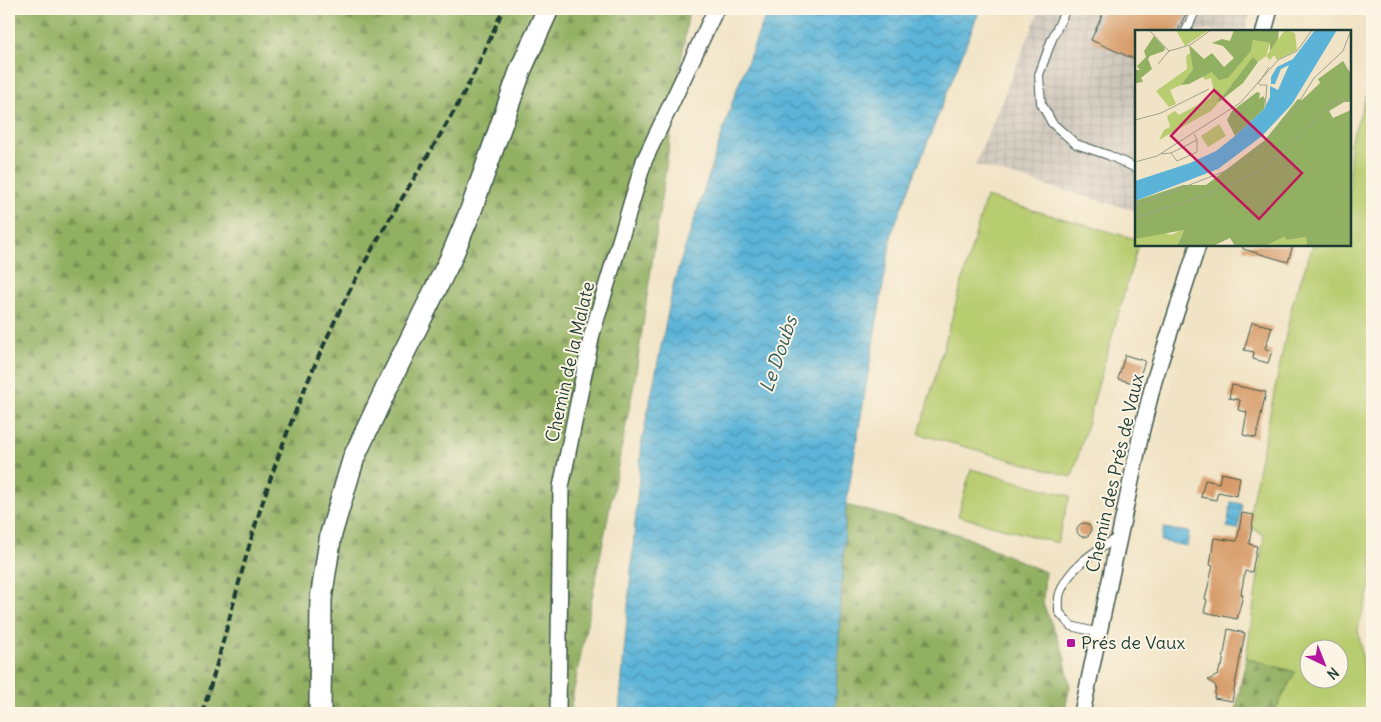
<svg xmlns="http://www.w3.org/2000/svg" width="1381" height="722" font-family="Delius,sans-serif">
<defs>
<pattern id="industrial-grid" width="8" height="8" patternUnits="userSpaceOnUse" patternTransform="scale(1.25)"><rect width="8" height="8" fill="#cbc3b8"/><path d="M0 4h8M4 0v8" fill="none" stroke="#aea89f"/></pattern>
<pattern id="forest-firs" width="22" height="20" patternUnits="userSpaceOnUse" patternTransform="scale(1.25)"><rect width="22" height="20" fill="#92b062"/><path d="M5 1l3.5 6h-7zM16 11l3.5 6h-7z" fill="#779052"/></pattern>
<pattern id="water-waves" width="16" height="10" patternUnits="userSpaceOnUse" patternTransform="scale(1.25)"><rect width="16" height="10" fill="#5bb4d8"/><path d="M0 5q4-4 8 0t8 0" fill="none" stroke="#4b94b0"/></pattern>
</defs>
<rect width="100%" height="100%" fill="#fcf5e5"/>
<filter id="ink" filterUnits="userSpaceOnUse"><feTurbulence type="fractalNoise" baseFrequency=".02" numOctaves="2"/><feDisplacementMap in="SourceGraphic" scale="10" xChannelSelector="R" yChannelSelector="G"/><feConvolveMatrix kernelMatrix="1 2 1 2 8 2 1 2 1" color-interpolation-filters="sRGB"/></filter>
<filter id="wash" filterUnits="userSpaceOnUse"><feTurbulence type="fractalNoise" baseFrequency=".0096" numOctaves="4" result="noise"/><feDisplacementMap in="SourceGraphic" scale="20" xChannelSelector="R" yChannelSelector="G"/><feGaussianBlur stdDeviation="1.12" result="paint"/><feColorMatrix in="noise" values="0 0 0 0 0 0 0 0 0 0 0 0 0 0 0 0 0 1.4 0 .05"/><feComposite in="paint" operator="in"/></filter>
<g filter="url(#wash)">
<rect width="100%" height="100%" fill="#f1e3c5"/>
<path fill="url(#industrial-grid)" d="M1040 9H1251L1245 31H1136V211L975 165Z"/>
<g fill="#b8cc70" stroke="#6c8452" fill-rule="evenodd">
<path d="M1372 80V580L1358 628 1369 704 1372 713H1274L1294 672 1246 658 1264 535 1247 526 1292 305 1313 245H1350V143ZM1308 650H1338V680H1308Z"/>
<path d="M986 197 1136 239V245H1138L1072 477 919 434Z"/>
<path d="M971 469 1070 496 1057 543 958 516Z"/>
</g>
<g fill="url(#forest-firs)" stroke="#58764b">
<path d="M9 9H689L635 379 571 705 572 713H9Z"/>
<path d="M846 505 961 535 1045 572 1043 604 1063 651 1070 686 1064 713H835Z"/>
<path d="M1246 658 1295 672 1274 713H1235Z"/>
</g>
<g fill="url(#water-waves)" stroke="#3d7886">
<path d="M768 9H980L892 232 846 505 835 713H619L642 441 674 282 735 94Z"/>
<path d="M1231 502 1242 504 1238 529 1227 527Z"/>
<path d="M1164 528 1189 532 1187 546 1161 541Z"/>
</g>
<g id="blocks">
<g fill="#d69a66">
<path d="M1105 9H1188L1178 31H1136V60L1091 40Z"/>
<path d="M1243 245H1293L1288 262 1243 249Z"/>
<path d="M1252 322 1272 327 1265 349 1272 351 1268 363 1253 359 1254 352 1244 350Z"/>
<path d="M1125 355 1145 361 1137 384 1118 379Z"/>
<path d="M1232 385 1266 392 1256 438 1243 435 1247 412 1238 410 1240 400 1229 398Z"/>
<path d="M1221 473 1240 477 1237 496 1218 492 1216 500 1201 497 1205 480 1219 483Z"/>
<path d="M1242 513 1254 515 1249 544 1257 546 1252 572 1245 571 1241 594 1243 595 1237 619 1204 612 1207 600 1205 599 1213 566 1210 565 1214 538 1237 541Z"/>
<circle cx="1084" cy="530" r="7"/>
<path d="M1228 629 1245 633 1232 701 1214 698 1216 686 1208 680 1218 675 1220 667H1222Z"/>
</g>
</g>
</g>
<g filter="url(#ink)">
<use href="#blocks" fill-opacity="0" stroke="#3e564a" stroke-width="1"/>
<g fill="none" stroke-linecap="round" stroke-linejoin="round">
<defs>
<g id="service">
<path d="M1066 9 1052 39 1039 75 1041 103 1052 123 1076 144 1108 155 1134 167"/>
<path d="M1186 31 1196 9"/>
<path d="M1099 633 1071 626 1059 612C1059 606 1058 598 1060 593 1069 566 1096 551 1118 537"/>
</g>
<g id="minor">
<path d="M1264 31 1270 9"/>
<path d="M558 713 561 487 592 334 644 161 716 9"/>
<path d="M1082 713 1142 429 1154 381 1198 245"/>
</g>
<path id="secondary" d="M320 713 321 599 331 534 354 457 387 387 451 258 471 210 521 69 548 9"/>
</defs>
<use href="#service" stroke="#3e564a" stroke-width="10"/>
<use href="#minor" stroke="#3e564a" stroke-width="18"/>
<use href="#secondary" stroke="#3e564a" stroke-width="24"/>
<use href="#service" stroke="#fff" stroke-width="8"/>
<use href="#minor" stroke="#fff" stroke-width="15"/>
<use href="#secondary" stroke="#fff" stroke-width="21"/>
<path stroke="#1f3d34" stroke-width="4" stroke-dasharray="8 4" stroke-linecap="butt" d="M202 713C223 649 237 584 257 520 280 446 309 374 343 304 375 239 416 177 453 113 472 80 488 44 503 9"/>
</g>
</g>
<rect fill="#b5179e" stroke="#fcf5e5" stroke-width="2" x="1066" y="638" width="10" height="10" rx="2.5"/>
<g text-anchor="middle" stroke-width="4" stroke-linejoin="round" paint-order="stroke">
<g font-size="18" fill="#1f3d34" stroke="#fcf5e5">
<text transform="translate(570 362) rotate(-77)" y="6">Chemin de la Malate</text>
<text transform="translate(1115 473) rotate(-77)" y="6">Chemin des Prés de Vaux</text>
</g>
<g font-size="18" fill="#1f3d34" stroke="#fcf5e5" text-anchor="start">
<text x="1081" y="649">Prés de Vaux</text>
</g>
<g font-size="19" font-style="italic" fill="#2e5b5d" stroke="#fcf5e5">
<text transform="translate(778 354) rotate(-71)" y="7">Le Doubs</text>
</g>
</g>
<g transform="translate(1135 30)">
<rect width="216" height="216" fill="#f1e3c5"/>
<path d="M41 0H74L50 16ZM118 10 135 13 131 26 123 32 118 28 87 67 82 69 84 72 76 81 24 110 29 100 35 97 32 86 40 81 44 85 75 68 79 62 76 48 70 50 67 45 77 42 92 48 116 21ZM56 22 58 39 46 55 35 60 41 74 34 77 21 61 52 39 51 26ZM84 94 91 106 73 117 66 106ZM49 199 42 216H0V209L28 202 36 205ZM149 207 152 210 171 207 172 216H130Z" fill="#b8cc70"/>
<path d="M99 0H144L143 9 135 22V13L118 10 116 21 93 48 84 50 77 42 54 54 46 55 58 39 54 15 69 29 77 23 89 37 99 28 88 16 77 13 87 9 95 11ZM19 6 30 18 29 21 15 26 13 29 17 39 6 48 8 52 1 53 0 40H5L2 36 11 27 9 21ZM118 27 123 32 108 53 84 72 82 69 87 67ZM208 31 216 44V72H209L194 81 198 88 216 80V216H172L171 207 152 210 149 207 130 216H100L95 208 78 216H42L49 200 0 209V171L48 155H71L130 110 163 69 167 70 185 53 183 49ZM122 62 125 63 124 69 128 66 130 69 129 79 100 106 92 90 97 81Z" fill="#92b062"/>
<path d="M150 0 160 3 162 20 142 30 139 25 135 30 131 26Z" fill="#b8cc70"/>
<path d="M180 0H202L157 74 127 106 83 139 0 171V151L55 133 81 121 100 106 129 79 135 67V56L143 60 154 35 146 39 140 54H136V47L142 37 158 29Z" fill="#5bb4d8"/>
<path fill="none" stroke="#9da18b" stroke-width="1" d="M14 0 34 21M208 21 216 0M23 34 34 21 55 15 76 0M123 54 134 37M124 55H132L130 77M0 90 26 83 74 59M36 123 62 110 59 104M26 124 36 123 42 131 62 122V110M0 132 22 126 105 73 143 30 162 21 177 0M0 176 93 140 118 124 157 83 179 48 208 21M0 188 68 166 129 139 195 75 206 70H217"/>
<path fill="#c2185b" fill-opacity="0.15" stroke="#c2185b" stroke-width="2.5" d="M79 60 167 143 124 189 36 106Z"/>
<rect width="216" height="216" fill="none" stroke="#1f3d34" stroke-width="2.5"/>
</g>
<rect width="1381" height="722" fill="none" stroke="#fcf5e5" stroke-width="30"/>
<g transform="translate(1324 664) rotate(137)"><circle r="24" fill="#fcf5e5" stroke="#a4ab9e"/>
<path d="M0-4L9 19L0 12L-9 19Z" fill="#b5179e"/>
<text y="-8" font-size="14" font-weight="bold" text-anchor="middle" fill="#1f3d34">N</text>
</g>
</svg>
